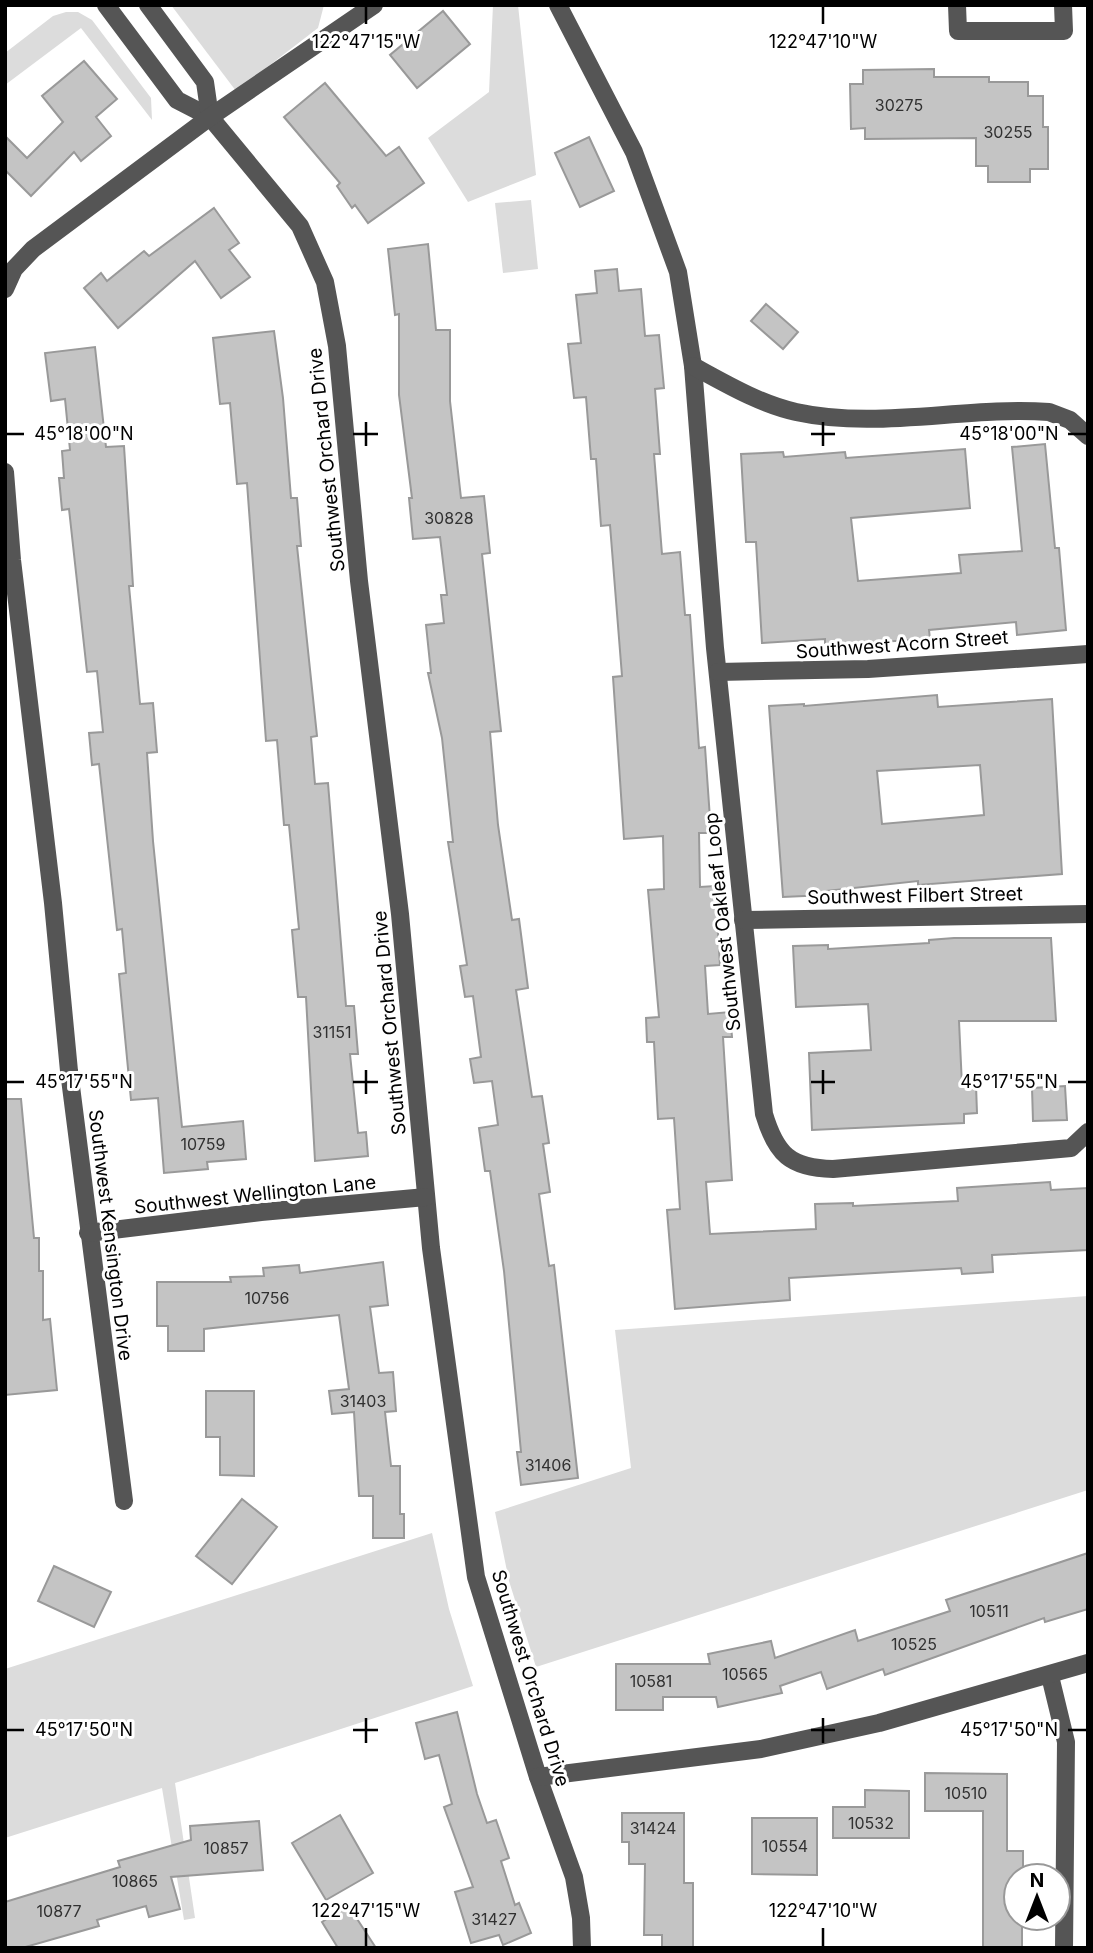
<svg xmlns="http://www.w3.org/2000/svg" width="1093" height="1953" font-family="Inter,sans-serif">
<rect width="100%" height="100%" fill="#fff"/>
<g fill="#dcdcdc">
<path d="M171 5H324L318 28 236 91Z"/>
<path d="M493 5H518L536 175 468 202 428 138 489 92Z"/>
<path d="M66 12H78L92 20 151 98 152 120 81 28 5 85V53L53 16Z"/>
<path d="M531 200 538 269 503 273 495 203Z"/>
<path d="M1088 1296V1490L536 1667 509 1581 495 1512 631 1468 615 1330Z"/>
<path d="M432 1533 449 1609 473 1686 175 1783 195 1918 184 1920 162 1788 5 1838V1669Z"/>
</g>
<g fill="#c4c4c4" stroke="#999" stroke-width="2" fill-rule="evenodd">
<path d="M443 11 470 44 417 88 390 55Z"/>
<path d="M84 61 117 99 96 117 111 136 81 161 74 152 31 196 5 170V136L27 158 63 122 42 96Z"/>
<path d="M934 69V77H989V82H1028V96H1043V127H1048V169H1030V182H988V166H976V138L865 139V128L851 129 850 84H863V70Z"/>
<path d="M325 83 386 156 399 147 424 183 368 223 355 205 352 208 337 186 340 183 284 117Z"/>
<path d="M589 137 614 191 580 207 555 153Z"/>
<path d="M214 208 239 243 229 250 250 277 221 298 195 261 118 328 84 288 101 273 107 281 144 251 149 256Z"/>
<path d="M428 244 436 330H450V401L461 498 484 496 490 553 482 554 501 731 490 732 498 825 512 920 519 919 528 988 516 990 532 1097 542 1096 549 1143 543 1144 550 1192 539 1194 549 1266 554 1265 578 1478 521 1485 517 1452H521L504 1271 490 1171H485L479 1128 498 1125 492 1081 474 1083 470 1059 481 1057 473 996 465 997 460 966 467 965 448 842H453L442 738 428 673H431L426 625 444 623 441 595H447L440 537 413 539 409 498H412L399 395V314L395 315 388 249Z"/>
<path d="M617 269 619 291 641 289 645 336 659 335 664 388 655 389 660 454H654L662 554 680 552 685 615H690L699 748 705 747 711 833H699L700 887 715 886 720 965 705 966 708 1014 730 1012 732 1037H723L732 1180 706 1182 710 1234 816 1229 815 1204 853 1203V1206L958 1201 957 1188 1050 1182 1051 1190 1088 1188V1250L992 1255 993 1272 962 1274 961 1268 789 1278 790 1300 675 1309 667 1210 680 1209 674 1118 658 1119 654 1042H647L646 1018 659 1017 648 890 664 889 663 836 624 839 613 677 622 676 610 525 601 526 596 459H591L586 397 574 398 568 344 581 343 576 295 597 293 595 271Z"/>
<path d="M766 304 798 332 783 349 751 321Z"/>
<path d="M274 331 283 398 291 498H297L301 546H297L317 736 311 737 315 784 328 783 346 1006H354L358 1054H350L358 1133 366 1132 368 1156 315 1161 306 997H298L292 930 299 929 289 825H284L277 740 266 741 247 483 237 484 230 403 220 404 213 338Z"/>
<path d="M95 347 106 447 124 446 133 586H129L140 704 153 703 157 752 147 753 153 841 182 1127 243 1121 246 1159 207 1162 208 1169 164 1173 158 1098 131 1100 119 974 126 973 122 929 117 930 99 764 92 765 89 733 103 732 97 671 87 672 69 509 62 510 59 478H64L62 451 70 450 65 399 51 401 45 353Z"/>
<path d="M1045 444 1055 548H1059L1066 630 1017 635 1016 622 929 630 930 639 825 645V639L762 643 756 542H746L741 454 783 452 784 457 845 452 846 458 965 449 970 508 851 518 858 581 961 573 959 555 1022 551 1012 447Z"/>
<path d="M937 695 938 707 1052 699 1062 874 918 885V881L825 891 826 895 783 897 769 706 804 704V706ZM980 765 984 815 882 824 877 771Z"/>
<path d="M954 938H1051L1056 1021H959L962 1086 976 1085 977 1113 964 1114V1123L812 1130 809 1053 871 1050 868 1004 796 1007 793 946 828 945V949L929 943V940Z"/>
<path d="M1065 1086 1067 1120 1033 1121 1032 1088Z"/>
<path d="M5 1099H21L34 1238H39V1271H43V1320L50 1319 57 1390 5 1395Z"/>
<path d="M383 1262 388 1305 370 1307 379 1373 393 1372 396 1411 385 1412 391 1466H400V1514H404V1538H373V1496H359L354 1412 332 1414 329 1391 349 1389 339 1315 204 1329V1351H168V1326H157V1282H231L230 1277 264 1276 263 1268 299 1265 300 1273Z"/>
<path d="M206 1391H254V1476L220 1475V1437H206Z"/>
<path d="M242 1499 277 1527 232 1584 196 1556Z"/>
<path d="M1088 1553V1609L1045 1622 1044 1618 885 1675 883 1669 827 1689 821 1672 780 1686 782 1693 718 1707 716 1697H663V1710H616V1664H710L708 1654 771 1641 775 1658 855 1630 858 1641 950 1611 946 1600Z"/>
<path d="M54 1566 111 1592 94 1627 38 1601Z"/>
<path d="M457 1712 477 1794 487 1823 496 1820 509 1858 501 1861 515 1905 519 1903 531 1933 503 1945 499 1935 471 1943 455 1892 473 1887 444 1807 452 1804 439 1755 425 1759 416 1723Z"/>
<path d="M925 1773 1007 1774V1851H1023V1876H1016V1918H1022V1948H983V1811H925Z"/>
<path d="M865 1790 909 1791V1838H833V1807H865Z"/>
<path d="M622 1813H684V1883H693V1948H662V1935H644L645 1864H629V1842H622Z"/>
<path d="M340 1815 373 1873 326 1900 292 1843Z"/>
<path d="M752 1818H817V1875L752 1874Z"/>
<path d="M259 1821 263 1870 171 1877 180 1909 149 1917 146 1906 97 1920 99 1926 22 1948H5V1902L120 1867 118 1861 191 1840 190 1826Z"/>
<path d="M348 1905 376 1948H338L322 1922Z"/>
</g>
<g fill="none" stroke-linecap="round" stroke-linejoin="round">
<g stroke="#555" stroke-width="18">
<path d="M106 5 177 100 210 117 300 226 325 282 337 346 359 581 400 914 431 1248 476 1577 538 1777 574 1877 581 1918 582 1948"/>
<path d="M148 5 205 82 210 117"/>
<path d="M558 5 634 152 678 272 693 366 715 648 764 1114C776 1154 790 1168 833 1169L1071 1148 1088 1132"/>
<path d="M957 5 958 31H1064L1063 5"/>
<path d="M5 289 14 269 33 249 210 117 374 5"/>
<path d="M693 366C726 384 760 404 796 412 878 430 966 406 1049 412L1070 420 1088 436"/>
<path d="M5 472 12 560 53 903 69 1071 124 1501"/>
<path d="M718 672 868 669 1088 654"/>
<path d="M743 920 1088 914"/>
<path d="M88 1233 261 1212 426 1197"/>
<path d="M1050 1676 1066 1742 1064 1948"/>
<path d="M538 1777 761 1749 879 1723 1088 1663"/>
</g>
</g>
<path fill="none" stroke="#000" stroke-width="2.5" d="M366 7V24M823 7V24M366 422V446M823 422V446M7 434H24M353 434H378M811 434H835M1068 434H1086M366 1070V1094M823 1070V1094M7 1082H24M353 1082H378M811 1082H835M1068 1082H1086M366 1718V1743M823 1718V1743M7 1730H24M353 1730H378M811 1730H835M1068 1730H1086M366 1928V1946M823 1928V1946"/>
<g text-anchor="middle" stroke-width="6" stroke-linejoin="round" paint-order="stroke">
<g font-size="16" fill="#313131">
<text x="899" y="111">30275</text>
<text x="1008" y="138">30255</text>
<text x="449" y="524">30828</text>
<text x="332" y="1038">31151</text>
<text x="203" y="1150">10759</text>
<text x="267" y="1304">10756</text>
<text x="363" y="1407">31403</text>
<text x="548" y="1471">31406</text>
<text x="989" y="1617">10511</text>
<text x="914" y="1650">10525</text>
<text x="745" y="1680">10565</text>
<text x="651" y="1687">10581</text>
<text x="966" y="1799">10510</text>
<text x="871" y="1829">10532</text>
<text x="653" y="1834">31424</text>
<text x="785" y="1852">10554</text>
<text x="226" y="1854">10857</text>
<text x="135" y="1887">10865</text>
<text x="59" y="1917">10877</text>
<text x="494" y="1925">31427</text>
</g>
<g font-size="19" fill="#000" stroke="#fff">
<text transform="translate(326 460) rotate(-96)" y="7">Southwest Orchard Drive</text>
<text transform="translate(902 644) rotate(-4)" y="7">Southwest Acorn Street</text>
<text transform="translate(915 895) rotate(-1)" y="7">Southwest Filbert Street</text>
<text transform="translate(722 922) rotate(-96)" y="7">Southwest Oakleaf Loop</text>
<text transform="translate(389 1023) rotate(-95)" y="7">Southwest Orchard Drive</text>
<text transform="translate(255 1194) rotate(-6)" y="7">Southwest Wellington Lane</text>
<text transform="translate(111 1235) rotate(83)" y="7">Southwest Kensington Drive</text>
<text transform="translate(531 1678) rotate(73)" y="7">Southwest Orchard Drive</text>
</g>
</g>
<g font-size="18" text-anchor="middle" fill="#000" stroke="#fff" stroke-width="6" stroke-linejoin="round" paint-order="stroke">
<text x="366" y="48">122°47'15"W</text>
<text x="823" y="48">122°47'10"W</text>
<text x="84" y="440">45°18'00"N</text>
<text x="1009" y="440">45°18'00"N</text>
<text x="84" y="1088">45°17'55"N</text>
<text x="1009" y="1088">45°17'55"N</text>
<text x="84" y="1736">45°17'50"N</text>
<text x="1009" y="1736">45°17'50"N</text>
<text x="366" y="1917">122°47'15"W</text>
<text x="823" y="1917">122°47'10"W</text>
</g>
<rect width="1093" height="1953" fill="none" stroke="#000000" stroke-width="14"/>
<g transform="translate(1037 1897)"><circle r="33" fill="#ffffff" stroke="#999999" stroke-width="2"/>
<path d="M0-5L12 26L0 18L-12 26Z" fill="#000000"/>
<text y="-10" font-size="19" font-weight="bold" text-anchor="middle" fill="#000000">N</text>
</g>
</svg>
